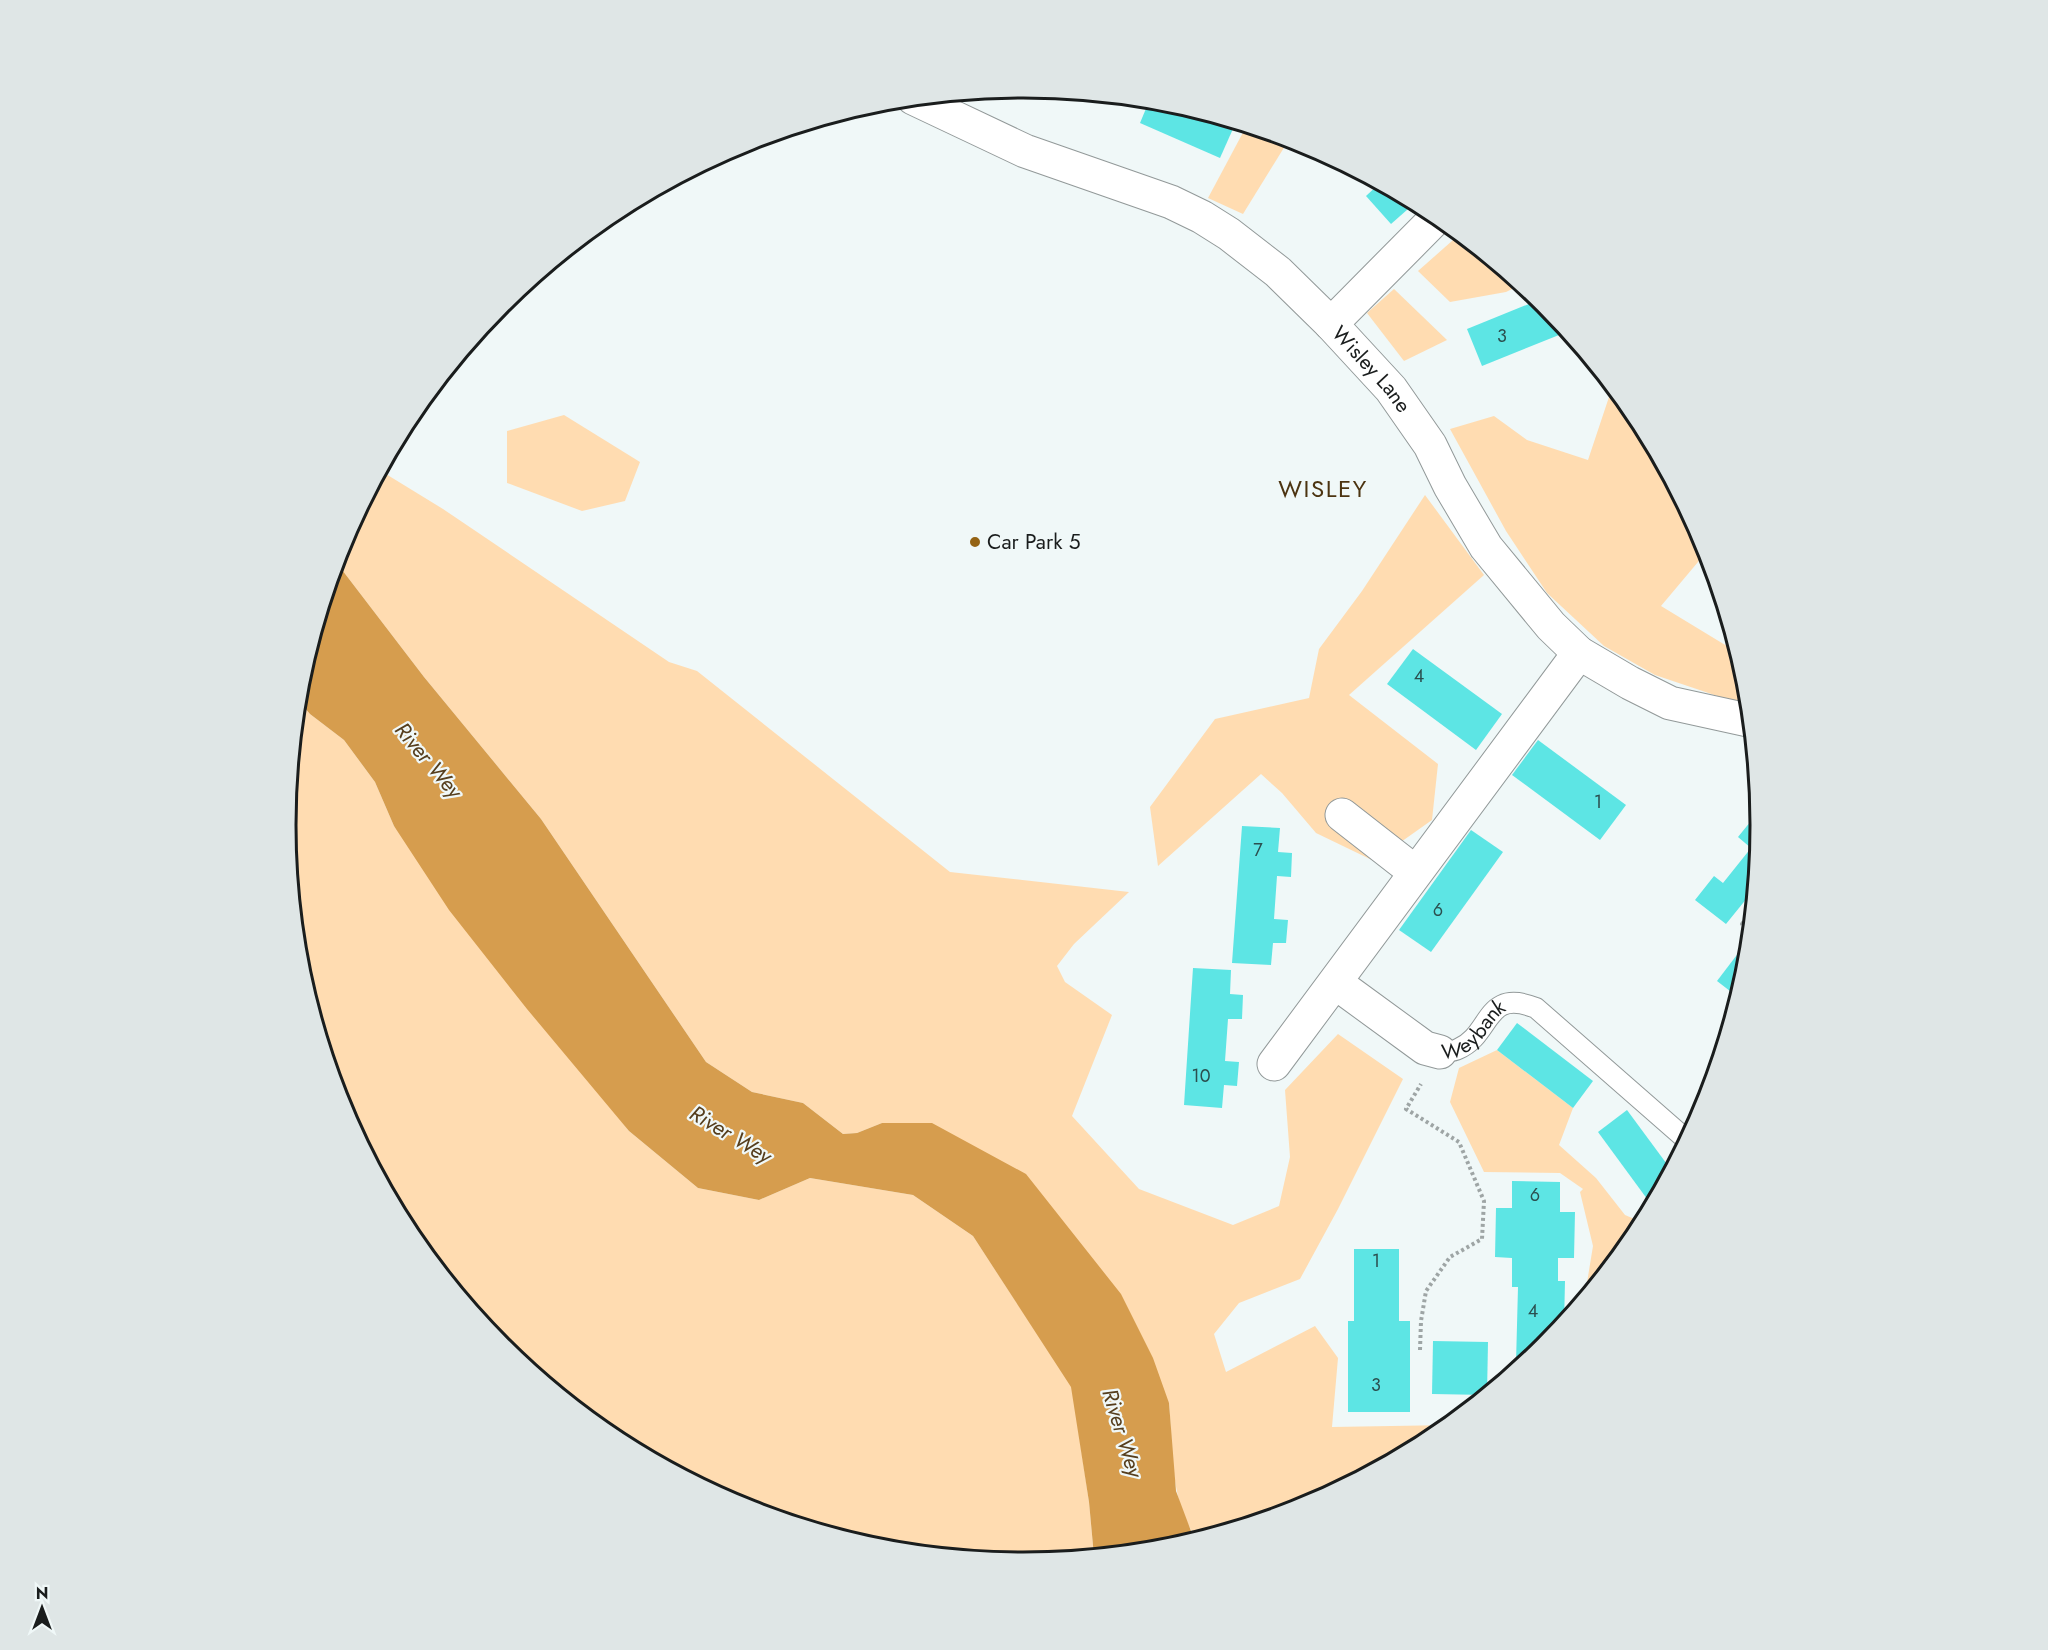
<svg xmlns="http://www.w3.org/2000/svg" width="2048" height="1650" font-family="Jost,sans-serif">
<rect width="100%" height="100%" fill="#f0f8f8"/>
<g fill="#ffdcb1">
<path d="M1247 125 1290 138 1243 214 1208 198Z"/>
<path d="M1461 233 1522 284 1506 292 1450 302 1418 271Z"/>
<path d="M1394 289 1447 340 1404 361 1367 313Z"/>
<path d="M1613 385 1638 415 1707 546 1698 562 1661 606 1740 654 1748 681 1750 707 1655 675 1604 646 1547 593 1506 531 1450 429 1494 416 1527 440 1588 460Z"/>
<path d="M564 415 640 462 625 501 582 511 507 483V431Z"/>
<path d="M381 471 443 509 669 662 697 671 950 872 1129 892 1074 944 1057 966 1065 982 1112 1015 1072 1116 1139 1189 1233 1225 1279 1206 1290 1157 1285 1090 1338 1034 1403 1079 1338 1209 1300 1279 1239 1303 1214 1334 1226 1372 1315 1326 1338 1358 1332 1427 1451 1425 1434 1439 1306 1507 1198 1540C1169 1503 1173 1447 1169 1403L882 1123 857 1133 843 1134 803 1103 752 1092 706 1062 541 819 424 677 336 562 342 542Z"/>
<path d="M1425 495 1484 575 1349 695 1438 764 1432 820 1374 861 1316 833 1282 793 1261 774 1158 866 1150 807 1215 719 1309 698 1319 649 1362 591Z"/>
<path d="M298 700 310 714 344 740 375 782 394 826 629 1131 698 1188 759 1200 810 1178 913 1195 973 1236 1072 1387 1089 1502 1094 1556 1024 1563 880 1549 741 1507 614 1438 502 1347 410 1235 342 1107 300 969 286 825Z"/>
<path d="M1497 1050 1573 1108 1559 1145 1596 1178 1625 1215 1644 1223 1637 1235 1584 1301 1593 1246 1580 1192 1583 1189 1560 1173 1484 1172 1450 1102 1459 1068Z"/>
</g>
<path fill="#d69d4e" d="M336 562 424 677 541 819 706 1062 752 1092 803 1103 843 1134 857 1133 882 1123H932L1026 1174 1121 1294 1153 1358 1169 1403 1176 1491 1191 1531 1198 1540 1168 1549 1094 1556 1089 1502 1071 1387 973 1236 913 1195 810 1178 759 1200 698 1188 629 1131 527 1009 449 910 394 826 375 782 344 740 310 714 298 700 300 681Z"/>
<g fill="#5de5e4">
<path d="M1150 99 1168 101 1236 122 1220 158 1140 123Z"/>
<path d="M1380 183 1416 202 1391 224 1366 196Z"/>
<path d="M1541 299 1569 331 1482 366 1467 329Z"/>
<path d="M1413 649 1502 714 1476 750 1387 684Z"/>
<path d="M1538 740 1626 805 1600 840 1512 775Z"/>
<path d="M1755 816 1762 821V825L1756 887 1726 924 1695 900 1714 876 1723 883 1751 848 1738 837Z"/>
<path d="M1242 826 1280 828 1278 852 1292 853 1291 877 1277 876 1274 919 1288 920 1286 943H1273L1271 965 1232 963Z"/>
<path d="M1471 830 1503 852 1431 952 1399 930Z"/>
<path d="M1749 939 1751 941 1748 969 1739 998 1717 981Z"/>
<path d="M1193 968 1231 970 1230 994 1243 995 1242 1019H1228L1225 1061 1239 1062 1237 1086 1224 1085 1222 1108 1184 1105Z"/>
<path d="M1517 1023 1593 1081 1573 1108 1497 1050Z"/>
<path d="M1627 1110 1672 1171 1653 1207 1598 1132Z"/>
<path d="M1512 1181 1560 1182V1212H1575L1574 1258H1558V1281H1565L1564 1325 1546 1347 1526 1363H1516L1518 1287H1512V1258L1495 1257 1496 1208H1512Z"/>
<path d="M1354 1249H1399V1321H1410V1412H1348V1321H1354Z"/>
<path d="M1433 1341 1488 1342 1487 1395 1432 1394Z"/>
</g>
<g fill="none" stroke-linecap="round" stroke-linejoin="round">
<defs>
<g id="service">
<path id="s1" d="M1440 1052C1446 1051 1453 1052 1458 1049 1492 1035 1484 987 1536 1008L1688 1141"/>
</g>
<g id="minor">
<path id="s2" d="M913 98 1025 151 1171 202 1202 217 1229 234 1278 272 1331 324 1391 389 1430 445 1450 486 1486 547 1551 626 1579 653 1630 683 1670 703 1752 721"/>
<path d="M1331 324 1439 215"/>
<path d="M1342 815 1415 872"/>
<path d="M1336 983 1425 1048 1440 1052"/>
<path d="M1274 1064 1579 653"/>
</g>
</defs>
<use href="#service" stroke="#929999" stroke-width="22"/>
<use href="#minor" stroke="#929999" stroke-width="35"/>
<g stroke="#9ea5a5" stroke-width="4" stroke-dasharray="3 3" stroke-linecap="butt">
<path d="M1752 931 1742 924 1754 909"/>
<path d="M1420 1350 1421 1321 1426 1291 1450 1257 1482 1239 1484 1201 1459 1142 1406 1109 1421 1084"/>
</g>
<use href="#service" stroke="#fff" stroke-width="20"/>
<use href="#minor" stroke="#fff" stroke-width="33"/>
</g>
<circle fill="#946314" stroke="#f0f8f8" stroke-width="2" cx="975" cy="542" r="6"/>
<g text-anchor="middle" stroke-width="4.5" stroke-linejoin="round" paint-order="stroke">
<g font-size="18" fill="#2b4f4f">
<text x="1502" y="342">3</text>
<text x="1419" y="682">4</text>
<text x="1598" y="808">1</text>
<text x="1258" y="856">7</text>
<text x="1438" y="916">6</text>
<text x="1201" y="1082">10</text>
<text x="1535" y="1201">6</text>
<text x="1376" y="1267">1</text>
<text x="1533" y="1317">4</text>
<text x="1376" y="1391">3</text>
</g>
<g font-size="21" fill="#1a1d1d" stroke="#f0f8f8">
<text dy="7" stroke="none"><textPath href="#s2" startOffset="542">Wisley Lane</textPath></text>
<text dy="7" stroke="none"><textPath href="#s1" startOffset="42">Weybank</textPath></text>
</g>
<g font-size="21" fill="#1a1d1d" stroke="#f0f8f8" text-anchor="start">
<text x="987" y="549">Car Park 5</text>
</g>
<g font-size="22" font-style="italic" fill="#563e1d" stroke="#f0f8f8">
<text transform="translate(429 760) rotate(50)" y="8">River Wey</text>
<text transform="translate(731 1134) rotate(31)" y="8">River Wey</text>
<text transform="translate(1123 1433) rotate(73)" y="8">River Wey</text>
</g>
<g font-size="24" letter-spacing="1.5" fill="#4c3411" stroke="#f0f8f8">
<text x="1323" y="497">WISLEY</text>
</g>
</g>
<path d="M0 0H2048V1650H0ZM296 825a727 727 0 1 1 1454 0a727 727 0 1 1-1454 0Z" fill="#dfe6e6" fill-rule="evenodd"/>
<path fill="none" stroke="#1a1d1d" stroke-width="3" d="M296 825a727 727 0 1 1 1454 0a727 727 0 1 1-1454 0Z"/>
<g transform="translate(42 1608)" stroke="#f0f8f8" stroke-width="4.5" paint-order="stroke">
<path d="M0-4.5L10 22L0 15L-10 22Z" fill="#1a1d1d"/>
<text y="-9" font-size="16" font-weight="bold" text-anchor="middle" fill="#1a1d1d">N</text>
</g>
</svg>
